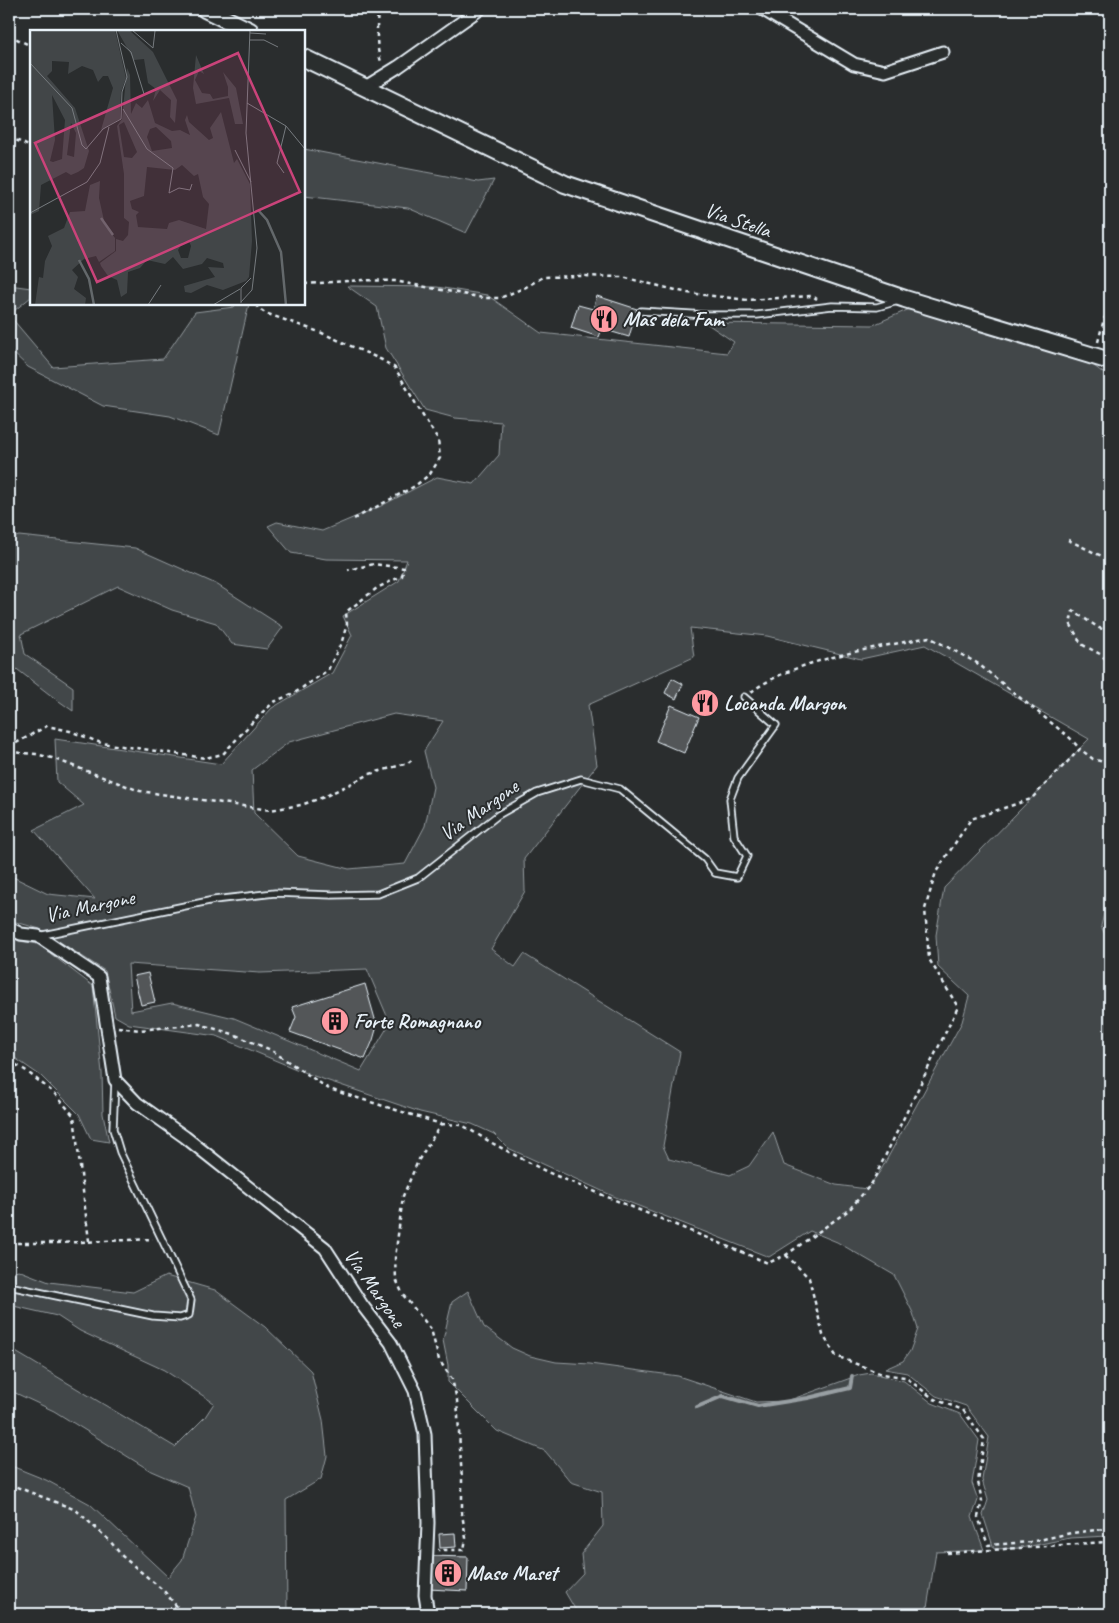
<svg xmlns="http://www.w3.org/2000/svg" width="1119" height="1623" font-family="Caveat,sans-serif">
<rect width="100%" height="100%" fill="#2a2d2e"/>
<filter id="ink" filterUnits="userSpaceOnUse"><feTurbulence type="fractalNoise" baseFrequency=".02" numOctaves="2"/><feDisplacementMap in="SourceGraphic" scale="10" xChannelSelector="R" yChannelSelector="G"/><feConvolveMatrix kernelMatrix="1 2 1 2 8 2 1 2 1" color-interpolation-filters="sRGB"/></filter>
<g filter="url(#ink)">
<g fill="#424648" stroke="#959ca0" fill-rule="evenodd">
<path d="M304 149 478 182 494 180 466 233 408 208 304 196Z"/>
<path d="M9 285 31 288V297L9 315 53 367 163 359 195 312 234 307 235 304H249L219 435 170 416 103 406 28 367 9 349Z"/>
<path d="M347 286 437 287 487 295 541 333 727 353 734 342 706 323 873 325 914 307 1090 363 1110 378V890L1101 926 1110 945V1534L1108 1536 1070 1538 1021 1548 994 1549 983 1515 988 1500 982 1480 989 1437 966 1406 936 1396 907 1373 885 1369 903 1361 910 1351 918 1329 913 1313 894 1275 837 1242 810 1231 769 1257 613 1196 508 1148 494 1134 472 1124 420 1112 308 1074 217 1036 129 1024 115 1016 105 971 40 929 9 920V875L48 894 95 899 34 830 84 805 57 782 55 739 221 764 272 708 332 673 352 635 343 616 399 581 407 560 326 559 291 553 268 526 277 522 322 531 381 506 437 477 474 484 499 455 501 422 455 418 425 410 386 348 377 307ZM690 628 767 636 861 659 925 645 1089 739 944 888 936 935 938 967 969 996 962 1022 881 1170 867 1189 836 1185 784 1165 773 1132 749 1166 730 1175 669 1159 663 1146 680 1052 524 954 515 967 491 949 525 891 524 859 597 765 588 705 694 657ZM394 714 443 721 424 751 433 787 425 826 405 864 349 869 298 856 254 813 252 770 289 742ZM128 964 260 973 367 969 390 1023 361 1071 234 1018 172 1003 131 1011Z"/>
<path d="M19 536 135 548 216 584 283 627 267 649 232 644 216 623 172 610 118 586 21 634 25 654 73 687V711L49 694 9 663V539Z"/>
<path d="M9 936 19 941 38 944 93 986 102 1073 103 1114 109 1142 91 1139 79 1114 41 1076 9 1054Z"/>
<path d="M18 1270 49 1282 133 1292 166 1276 215 1290 265 1327 311 1371 323 1420 327 1456 321 1479 286 1500 287 1614H9V1465L46 1480 90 1504 168 1577 182 1560 196 1517 188 1487 151 1471 54 1411 9 1390V1348L175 1447 205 1417 214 1403 164 1370 80 1331 57 1316 9 1305V1273Z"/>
<path d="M468 1291 484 1327 512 1348 530 1356 556 1362 590 1364 678 1376 756 1402 787 1401 859 1375 871 1373 904 1381 932 1403 960 1414 979 1440 972 1483 978 1500 972 1517 984 1550 936 1552 926 1614H578L565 1592 583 1573 581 1554 603 1526 602 1492 571 1482 545 1451 497 1431 448 1382V1365L443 1340 452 1302Z"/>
</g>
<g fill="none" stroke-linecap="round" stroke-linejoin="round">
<path stroke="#989fa3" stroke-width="4" d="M697 1407 723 1396 758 1406 808 1398 850 1388 852 1376"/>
</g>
<g fill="#535759" stroke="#e8f1f8">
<path d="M597 296 637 309 629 337 602 329 599 337 571 328 578 305 593 309Z"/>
<path d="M672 678 683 684 676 699 665 693Z"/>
<path d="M671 705 699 717 684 753 656 741Z"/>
<path d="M148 973 155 1002 141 1005 134 976Z"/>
<path d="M365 984 377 1026 373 1040 365 1059 290 1032 296 1017 292 1007Z"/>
<path d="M455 1533 456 1547 440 1548 439 1534Z"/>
<path d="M429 1556 468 1557 467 1591 428 1589Z"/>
</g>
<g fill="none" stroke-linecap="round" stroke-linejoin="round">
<defs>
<g id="lane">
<path d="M641 311 707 315H757L832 306 877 307 898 301"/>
<path d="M38 936 214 900 275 893 332 895 378 894 418 878 498 815 537 793 581 779 620 789 705 859 715 873 737 877 747 856 734 836 730 799 738 778 776 725 744 697"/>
<path d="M9 1286 153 1316 180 1318 189 1315 191 1300 120 1152 113 1129 115 1081"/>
</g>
<g id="street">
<path d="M762 9 854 64 885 71 943 52"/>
<path d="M364 88 398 67 480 9"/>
<path d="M9 928 21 934 38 936 99 977 115 1080 137 1103 185 1137 325 1248 362 1305 391 1343 415 1391 425 1434 428 1523 425 1595 428 1614"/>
</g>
<g id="secondary">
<path d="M205 9 250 31"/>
<path d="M304 58 565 184 905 299 1110 361"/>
</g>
</defs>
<use href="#lane" stroke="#e8f1f8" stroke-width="9"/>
<use href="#street" stroke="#e8f1f8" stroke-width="15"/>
<use href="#secondary" stroke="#e8f1f8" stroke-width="20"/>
<g stroke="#e8f1f8" stroke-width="2.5" stroke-dasharray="4 4" stroke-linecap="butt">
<path d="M378 9C377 27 375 47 382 64"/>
<path d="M9 35 31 46"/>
<path d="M9 137 31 147"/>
<path d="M304 284 363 280 395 281 483 298H500L526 287 543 277 582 276 622 277 688 293 748 300 812 296 817 299"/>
<path d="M256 304 258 308 265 313 322 333 382 360 395 368 423 416 438 439 440 458 430 474 415 486 352 520"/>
<path d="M1098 342 1104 319 1110 309"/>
<path d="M1068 540 1110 560"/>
<path d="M1110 631 1099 628 1073 611 1070 623 1081 644 1100 654 1110 663"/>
<path d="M751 692C797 658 873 649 929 637L977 663 1070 738 1080 749"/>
<path d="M9 747 47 726 70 731 101 743 205 758 223 754 256 718 274 702 296 692 328 670 342 641 347 624 346 612 377 588 402 576 404 568 374 564 348 570"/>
<path d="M9 752 36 754 52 758 140 791 270 810 301 805 324 797 370 774 408 763 413 759"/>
<path d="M118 1027 140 1030 199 1024 233 1034 271 1050 329 1089 441 1124 418 1161 403 1196 395 1258 396 1279 403 1295 431 1329 439 1360 452 1379 457 1400 462 1480V1514L466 1538 464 1550H438"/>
<path d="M9 1061 25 1070 54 1093 74 1116 89 1241"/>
<path d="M441 1124 462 1125 492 1143 547 1172 768 1263 786 1255 849 1210 872 1183 958 1007 929 959 925 909 936 872 971 819 1031 799 1080 749 1093 759 1110 764"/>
<path d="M9 1243H57L153 1239"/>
<path d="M786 1255 809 1278 823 1335 836 1356 882 1374 905 1377 934 1399 963 1410 984 1439 978 1482 982 1501 978 1517 988 1545 1030 1542 1071 1533 1105 1529 1110 1525"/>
<path d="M9 1484 76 1510 110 1541 122 1556 164 1591 183 1614"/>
<path d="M947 1553 1106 1542 1110 1544"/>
</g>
<use href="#lane" stroke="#2a2d2e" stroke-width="5.5"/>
<use href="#street" stroke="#2a2d2e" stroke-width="11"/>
<use href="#secondary" stroke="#2a2d2e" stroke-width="16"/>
</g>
</g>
<defs>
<symbol id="restaurant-disc" viewBox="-11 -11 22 22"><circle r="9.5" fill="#ff9aa2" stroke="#2a2d2e"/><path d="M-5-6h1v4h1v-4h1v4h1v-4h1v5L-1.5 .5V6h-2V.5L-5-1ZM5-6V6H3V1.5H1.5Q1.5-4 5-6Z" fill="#111"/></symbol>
<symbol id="building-disc" viewBox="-11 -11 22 22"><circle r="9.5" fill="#ff9aa2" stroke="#2a2d2e"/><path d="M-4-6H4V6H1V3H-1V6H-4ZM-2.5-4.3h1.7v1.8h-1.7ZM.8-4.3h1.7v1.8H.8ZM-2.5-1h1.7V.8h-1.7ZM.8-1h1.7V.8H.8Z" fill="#111"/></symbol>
</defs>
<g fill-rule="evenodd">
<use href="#restaurant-disc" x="588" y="303" width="32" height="32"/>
<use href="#restaurant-disc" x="689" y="687" width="32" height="32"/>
<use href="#building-disc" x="319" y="1005" width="32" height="32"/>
<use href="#building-disc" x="432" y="1557" width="32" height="32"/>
</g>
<g text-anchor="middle" stroke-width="4" stroke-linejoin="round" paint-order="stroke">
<g font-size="21" fill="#e8f1f8" stroke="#2a2d2e">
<text transform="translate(738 220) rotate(19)" y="7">Via Stella</text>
<text transform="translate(479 810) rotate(-35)" y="7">Via Margone</text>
<text transform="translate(90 906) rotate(-12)" y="7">Via Margone</text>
<text transform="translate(375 1288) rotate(55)" y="7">Via Margone</text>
</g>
<g font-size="21" font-weight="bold" fill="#e8f1f8" stroke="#2a2d2e" text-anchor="start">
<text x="623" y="326">Mas dela Fam</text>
<text x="724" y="710">Locanda Margon</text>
<text x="354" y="1028">Forte Romagnano</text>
<text x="467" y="1580">Maso Maset</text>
</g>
</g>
<g transform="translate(30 30)">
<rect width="275" height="275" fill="#2a2d2e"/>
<path d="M0 0H85L96 48 91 62 90 89 71 100 83 58 78 46H73L68 52 63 40 52 36 38 44 39 32 22 31V41L17 46 45 78 59 121 54 138 48 142 41 145 36 142 11 155 9 181 0 185ZM22 65 35 90 32 129 23 132 20 131 25 110ZM41 93 46 103 44 127 37 125ZM87 0H99L123 22 147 70 145 93 140 87 141 70 130 60 123 71 126 59 118 53 114 29 104 30ZM166 25 174 44 169 41 165 50 172 63 180 64 183 69 198 66V57L193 42 206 58 213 94H205L199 68 166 74 163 58ZM97 38 100 45 101 84 106 73 112 78 118 70 125 93 142 101 150 100 160 105 155 90 157 85 159 92 179 110 183 108 180 98 191 82 204 133 207 129 220 154 222 211 219 247 216 251 193 260 177 255 161 263 155 262 154 256 185 247 178 237 194 238 193 233 177 228 172 234 153 239 143 227 135 234 117 230 110 238 98 242 97 263 91 267 87 250 78 246 71 236 70 233 86 221V209L93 211 98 205 99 192 94 188V144L87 96 92 89ZM94 92 107 122 102 128 94 127 89 95ZM126 97 141 111 142 118 122 121 117 107 120 99ZM152 135 164 146 168 144 173 167 179 174 176 199 149 190 139 193 137 199 108 197 106 185 109 182 102 179 100 171 114 166 117 137 145 140ZM159 211 161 216 158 228H151L148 220 153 212ZM70 151 69 168 75 195 85 208V221L69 232 66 226 54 229 42 240 48 247 44 259 56 268 55 275H5L9 247 13 248 15 231 22 216 18 206 34 198 40 182 55 181 60 155Z" fill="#424648" fill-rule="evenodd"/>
<path fill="none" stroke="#63686b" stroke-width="2.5" d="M228 180 237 190 251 222 256 275M71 188 83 205M49 230 59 249 64 275"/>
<path fill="none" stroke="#767b7f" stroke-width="1" d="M102 0 123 18 125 1M220 3 236 4M220 10H234L248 17M91 13 101 22 114 64M0 33 42 78 52 115 56 119 73 99 91 89 92 62 97 47 86 0M217 73 256 96 275 119M93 79 117 119 143 138 139 163 149 158 160 160 162 154M205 120 221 152M254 143 247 133 256 96M0 183 57 152 70 133 79 97M211 272 222 260 227 218 216 103 220 0M211 273V258L221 248M118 275 131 255M183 275 210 259"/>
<path fill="#ca437a" fill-opacity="0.15" stroke="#ca437a" stroke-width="2.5" d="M208 23 270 162 67 252 5 113Z"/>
<rect width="275" height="275" fill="none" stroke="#e8f1f8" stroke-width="2.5"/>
</g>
<rect width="1119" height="1623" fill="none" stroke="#2a2d2e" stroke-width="30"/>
<rect x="15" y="15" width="1089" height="1593" fill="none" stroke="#e8f1f8" stroke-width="2" filter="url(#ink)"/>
</svg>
